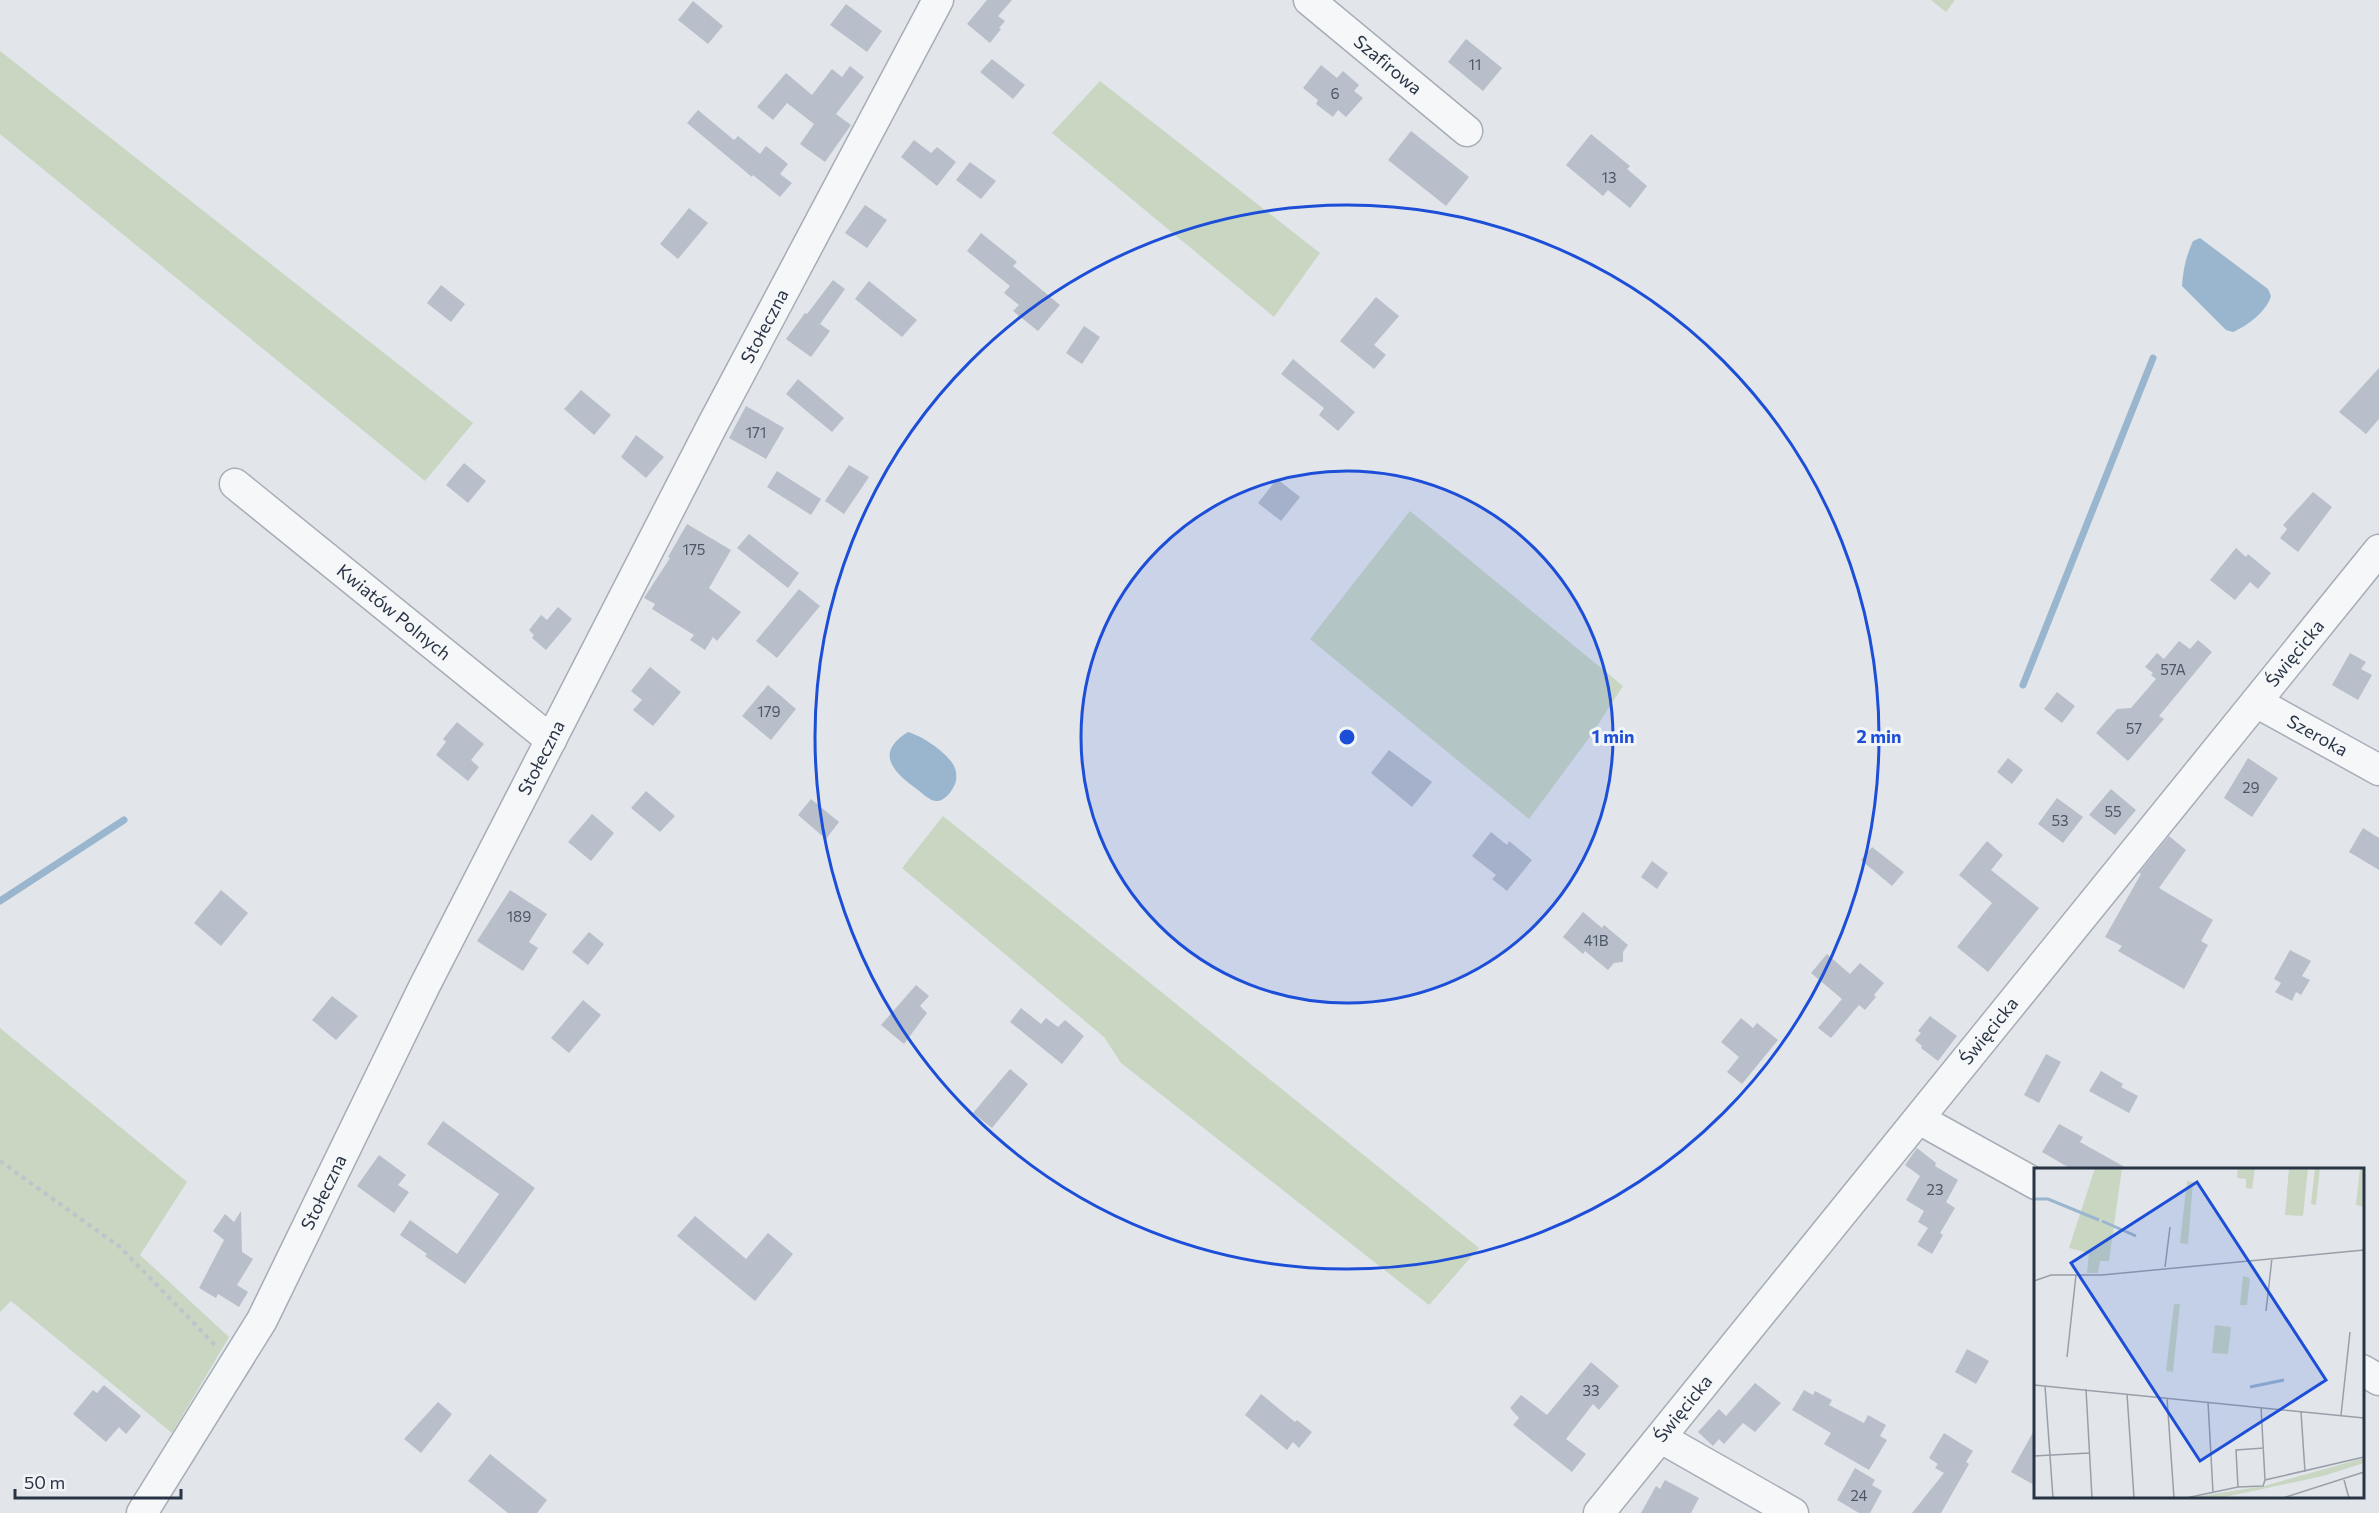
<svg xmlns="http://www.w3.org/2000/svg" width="2379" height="1513" font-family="Commissioner,sans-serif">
<rect width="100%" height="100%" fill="#e2e6eb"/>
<g fill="#c8d6c2">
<path d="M1931 0H1955L1946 12Z"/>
<path d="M0 51 473 423 425 481 0 134Z"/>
<path d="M1100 81 1320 253 1274 317 1052 133Z"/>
<path d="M1410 511 1623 686 1589 738 1529 819 1310 639Z"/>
<path d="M943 816 1479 1248 1429 1305 1121 1063 1104 1037 902 868Z"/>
<path d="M0 1028 187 1182 140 1255 229 1337 172 1433 11 1301 0 1312Z"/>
</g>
<g fill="#9ab6ce">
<path d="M2200 238 2268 289 2271 296C2267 311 2247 326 2233 332L2226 330 2182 286C2183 270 2186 256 2193 241Z"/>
<path d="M908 732C922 736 941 749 950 760 956 767 957 773 956 781 954 789 946 800 938 801 931 802 923 794 918 790 893 772 874 753 908 732Z"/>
</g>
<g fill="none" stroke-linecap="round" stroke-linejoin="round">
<g stroke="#9ab6ce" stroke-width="7">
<path d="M2023 685 2153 358"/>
<path d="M0 901 124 820"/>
</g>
</g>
<g fill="#b8bfca">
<path d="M987 0H1012L998 16 1005 21 999 28 1001 29 990 43 967 24Z"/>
<path d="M693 1 723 26 708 44 678 20Z"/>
<path d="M846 4 882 31 867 52 830 25Z"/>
<path d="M1466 39 1502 68 1483 91 1448 62Z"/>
<path d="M992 59 1025 85 1013 99 980 72Z"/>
<path d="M1321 65 1337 78 1343 71 1359 85 1354 91 1363 98 1346 117 1338 110 1333 117 1316 104 1318 100 1303 88Z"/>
<path d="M850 66 864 77 836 114 851 125 825 162 800 144 814 124 787 103 773 120 757 107 786 73 812 95 832 69 842 77Z"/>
<path d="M698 110 734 140 738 136 760 154 766 146 788 164 780 174 792 183 780 197 753 175 752 177 687 123Z"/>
<path d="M1411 131 1469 177 1446 206 1388 160Z"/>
<path d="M1591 134 1630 166 1627 169 1647 186 1630 208 1608 190 1603 196 1566 165Z"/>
<path d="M914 140 931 153 937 147 956 162 937 186 901 157Z"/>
<path d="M970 162 996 181 981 199 956 180Z"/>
<path d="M865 205 887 220 867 248 845 233Z"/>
<path d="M689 208 708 223 678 259 660 244Z"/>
<path d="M981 233 1017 262 1013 266 1060 305 1038 331 1013 311 1019 305 1004 293 1010 286 967 251Z"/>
<path d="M833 280 845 289 820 324 830 331 811 357 786 339 805 313 807 314Z"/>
<path d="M869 281 917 320 902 337 855 299Z"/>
<path d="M441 285 465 304 451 322 427 303Z"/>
<path d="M1376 297 1399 316 1374 345 1386 355 1374 369 1340 341Z"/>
<path d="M1084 326 1100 337 1082 364 1066 353Z"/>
<path d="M1293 359 1355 412 1338 431 1319 415 1324 408 1281 374Z"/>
<path d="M2379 368V419L2366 434 2339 412Z"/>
<path d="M798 379 844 418 832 432 786 394Z"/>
<path d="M581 390 611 415 594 435 564 409Z"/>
<path d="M746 406 784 428 766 459 729 438Z"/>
<path d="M636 435 664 457 646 478 621 457Z"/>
<path d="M464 463 486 481 468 503 446 485Z"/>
<path d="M849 465 869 477 844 514 825 501Z"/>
<path d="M777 471 821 499 811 515 767 487Z"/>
<path d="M1277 479 1300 497 1281 521 1258 503Z"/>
<path d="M2313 492 2332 507 2298 552 2280 538 2287 529 2283 525Z"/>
<path d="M687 524 731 550 709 588 741 612 717 641 713 637 705 650 690 640 694 635 652 609 655 604 644 598 670 558 668 557Z"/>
<path d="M749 534 799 573 788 588 737 548Z"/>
<path d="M2236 548 2246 557 2248 554 2271 573 2258 589 2250 582 2235 600 2210 580Z"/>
<path d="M799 589 820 606 777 658 756 641Z"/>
<path d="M558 607 572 619 546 650 532 638 534 635 529 630 541 615 547 620Z"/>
<path d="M2198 640 2212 652 2159 716 2164 719 2128 761 2096 733 2117 709 2131 708 2156 679 2151 675 2153 673 2145 667 2157 653 2164 659 2179 641 2190 649Z"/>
<path d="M2350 653 2366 662 2361 669 2372 675 2358 700 2332 685Z"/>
<path d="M650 667 681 692 653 726 633 710 642 700 631 691Z"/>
<path d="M768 685 796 709 771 740 742 716Z"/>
<path d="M2057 692 2075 706 2062 723 2044 709Z"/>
<path d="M457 722 484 744 471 760 479 767 468 781 436 755 446 742 443 739Z"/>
<path d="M1389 750 1432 782 1412 807 1371 773Z"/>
<path d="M2008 758 2023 770 2012 784 1997 772Z"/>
<path d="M2248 758 2278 778 2252 817 2224 798Z"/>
<path d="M2111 789 2136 810 2115 835 2089 815Z"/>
<path d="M646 791 675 816 660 832 631 808Z"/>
<path d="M2057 798 2083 817 2063 843 2038 824Z"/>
<path d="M811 799 839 822 826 839 798 815Z"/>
<path d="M592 814 614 833 591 861 568 842Z"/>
<path d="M2363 828 2379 838V870L2349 852Z"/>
<path d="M1491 832 1507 845 1509 841 1532 860 1507 891 1492 879 1496 875 1472 856Z"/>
<path d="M2169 836 2186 850 2159 888 2213 920 2201 941 2208 945 2184 989 2118 951 2122 946 2105 937 2141 874 2139 873Z"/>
<path d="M1987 841 2003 855 1991 870 2039 908 1988 972 1957 947 1992 903 1959 875Z"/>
<path d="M1872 847 1904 872 1892 886 1861 860Z"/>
<path d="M1652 861 1668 873 1657 889 1641 877Z"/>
<path d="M221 890 248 913 221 946 194 923Z"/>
<path d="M510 890 547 914 529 942 538 948 523 971 477 941Z"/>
<path d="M1583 912 1602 928 1604 925 1628 945 1623 952V962L1614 963 1608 970 1585 951 1583 954 1563 937Z"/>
<path d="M589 932 604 944 588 965 572 952Z"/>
<path d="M2290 950 2311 961 2302 976 2310 980 2301 995 2296 992 2292 1001 2275 992 2281 983 2274 979Z"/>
<path d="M1827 954 1850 974 1860 963 1884 983 1874 995 1876 997 1865 1010 1859 1005 1831 1038 1818 1028 1842 999 1811 973Z"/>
<path d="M916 985 929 996 920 1006 927 1013 904 1044 881 1025Z"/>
<path d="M332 996 358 1016 336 1040 312 1020Z"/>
<path d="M583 1000 601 1015 569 1053 551 1038Z"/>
<path d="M1021 1008 1041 1024 1046 1018 1058 1027 1065 1020 1084 1036 1062 1064 1010 1022Z"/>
<path d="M1930 1016 1957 1036 1938 1061 1921 1048 1922 1046 1915 1040 1921 1033 1918 1031Z"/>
<path d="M1741 1018 1753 1028 1757 1023 1778 1040 1742 1084 1727 1072 1739 1057 1721 1042Z"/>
<path d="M2046 1054 2061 1062 2039 1103 2024 1095Z"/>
<path d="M1010 1069 1028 1084 992 1128 973 1113Z"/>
<path d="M2101 1071 2123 1084 2121 1087 2138 1096 2129 1113 2089 1091Z"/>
<path d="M443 1121 535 1188 465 1284 425 1256 427 1254 400 1235 410 1220 457 1254 499 1194 427 1144Z"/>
<path d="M2059 1124 2083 1137 2080 1142 2130 1170H2073L2042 1152Z"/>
<path d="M1917 1148 1936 1163 1935 1166 1958 1180 1946 1202 1955 1208 1940 1233 1943 1235 1932 1254 1917 1245 1928 1228 1918 1222 1924 1211 1906 1200 1920 1176 1905 1165Z"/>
<path d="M379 1155 406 1175 398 1185 409 1192 394 1213 357 1186Z"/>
<path d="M241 1211 242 1252 253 1259 237 1285 248 1292 239 1307 218 1294 216 1298 199 1288 224 1240 213 1231 225 1214 234 1222Z"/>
<path d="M695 1216 746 1259 768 1233 793 1254 755 1301 677 1236Z"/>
<path d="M1967 1349 1989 1361 1976 1384 1955 1372Z"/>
<path d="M1591 1362 1619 1386 1599 1410 1593 1404 1566 1439 1586 1454 1572 1472 1513 1425 1519 1418 1510 1408 1521 1395 1547 1415Z"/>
<path d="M1755 1383 1781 1403 1755 1432 1743 1423 1724 1444 1719 1439 1713 1446 1698 1432 1719 1409 1726 1416Z"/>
<path d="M104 1385 141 1416 126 1434 119 1427 106 1442 73 1414 93 1390 97 1393Z"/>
<path d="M1804 1390 1813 1395 1815 1391 1832 1400 1829 1405 1864 1423 1868 1415 1886 1425 1880 1436 1887 1440 1869 1470 1824 1444 1831 1433 1792 1410Z"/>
<path d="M1261 1394 1295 1422 1297 1420 1312 1432 1299 1448 1293 1442 1287 1450 1245 1415Z"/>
<path d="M438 1402 452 1414 421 1453 404 1439Z"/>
<path d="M2036 1427V1486L2011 1472Z"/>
<path d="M1944 1433 1973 1451 1966 1462 1969 1464 1941 1513H1912L1944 1473 1935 1468 1938 1464 1929 1458Z"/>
<path d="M490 1454 547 1500 537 1513H508L468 1481Z"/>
<path d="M1855 1468 1875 1480 1872 1485 1882 1491 1870 1513H1859L1837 1500Z"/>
<path d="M1665 1480 1699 1498 1691 1513H1641L1656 1486 1660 1489Z"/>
</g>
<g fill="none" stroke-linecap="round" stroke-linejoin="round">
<defs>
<g id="minor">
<path id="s1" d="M1309 0 1467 131"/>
<path id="s2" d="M235 484 551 740"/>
<path id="s3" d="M2256 702 2379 770"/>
<path d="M1919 1119 2036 1184"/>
<path d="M2362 1370 2379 1380"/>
<path d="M1661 1438 1793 1513"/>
<path id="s4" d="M142 1513 262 1320 424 987 713 424 938 0"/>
<path id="s5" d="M1599 1513 2379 550"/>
</g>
</defs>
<use href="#minor" stroke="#a6adb6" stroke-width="33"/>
<path stroke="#c0c4ca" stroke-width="4" stroke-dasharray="4.5 4.5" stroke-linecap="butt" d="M0 1161 120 1247 217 1347"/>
<use href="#minor" stroke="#f5f7f9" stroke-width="30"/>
</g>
<circle cx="1347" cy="737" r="266" fill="#1d4ed8" fill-opacity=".12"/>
<g fill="none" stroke="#1d4ed8" stroke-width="3">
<circle cx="1347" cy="737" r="266"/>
<circle cx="1347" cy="737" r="532"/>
</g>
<g text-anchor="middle" stroke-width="6" stroke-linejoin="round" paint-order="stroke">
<g font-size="15" fill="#4c5766">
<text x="1475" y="70">11</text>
<text x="1335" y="99">6</text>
<text x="1609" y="183">13</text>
<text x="756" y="438">171</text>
<text x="694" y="555">175</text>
<text x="2173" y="675">57A</text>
<text x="769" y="717">179</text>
<text x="2134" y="734">57</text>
<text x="2251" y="793">29</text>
<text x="2113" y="817">55</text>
<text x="2060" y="826">53</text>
<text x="519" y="922">189</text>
<text x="1596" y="946">41B</text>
<text x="1935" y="1195">23</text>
<text x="1591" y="1396">33</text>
<text x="1859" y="1501">24</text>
</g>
<g font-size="18" fill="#283445" stroke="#f2f5f8">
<text dy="6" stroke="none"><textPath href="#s1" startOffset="102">Szafirowa</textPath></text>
<text dy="6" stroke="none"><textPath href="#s4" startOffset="1341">Stołeczna</textPath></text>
<text dy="6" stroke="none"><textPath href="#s2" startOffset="204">Kwiatów Polnych</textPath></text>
<text dy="6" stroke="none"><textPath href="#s5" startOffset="1106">Święcicka</textPath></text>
<text dy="6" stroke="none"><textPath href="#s3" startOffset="70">Szeroka</textPath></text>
<text dy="6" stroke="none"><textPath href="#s4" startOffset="855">Stołeczna</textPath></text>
<text dy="6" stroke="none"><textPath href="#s5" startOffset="620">Święcicka</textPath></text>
<text dy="6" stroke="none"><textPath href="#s4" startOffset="369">Stołeczna</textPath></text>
<text dy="6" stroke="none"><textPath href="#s5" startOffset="134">Święcicka</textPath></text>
</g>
</g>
<g transform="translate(2034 1168)">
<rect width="330" height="330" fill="#e2e6eb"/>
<path d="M61 0H88L75 93H66L64 105H53L55 85 35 80ZM204 0H221L218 21 212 20V11L203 10ZM255 0H274L269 48 251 47ZM281 0H286L282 37 277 36ZM326 0H330V39L322 37ZM153 13 159 14 154 76 146 75ZM209 108 216 110 213 137H206ZM140 136H146L139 204 132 203ZM181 157 197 159 194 186 178 185ZM330 290V295L289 308 186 330H155L230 318Z" fill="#c8d6c2"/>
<path fill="none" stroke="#9ab6ce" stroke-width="3" d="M0 31H14L65 52M68 53 102 68M216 219 250 212"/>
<path fill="none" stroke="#989fa9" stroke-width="1.5" d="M131 99 136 59M0 113 17 107H68L330 82M232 143 238 90M33 189 42 107M0 217 330 250M11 218 19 330M52 221 58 330M93 226 100 330M133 230 140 330M174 234 179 324M227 239 231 312M267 244 271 304M307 247 316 164M0 288 55 285M310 312 315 330M204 319 202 282 230 280M152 330 204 319 229 318 231 312 330 289M249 330 330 304"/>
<path fill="#1d4ed8" fill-opacity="0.15" stroke="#1d4ed8" stroke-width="3" d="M163 14 292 212 166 293 37 95Z"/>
<rect width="330" height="330" fill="none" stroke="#283445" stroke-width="3"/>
</g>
<circle cx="1347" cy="737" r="9" fill="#1d4ed8" stroke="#f2f5f8" stroke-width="3"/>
<g font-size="18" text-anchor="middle" font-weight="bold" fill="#1d4ed8" stroke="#f2f5f8" stroke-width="6" stroke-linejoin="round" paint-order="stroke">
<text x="1613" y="743">1 min</text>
<text x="1879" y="743">2 min</text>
</g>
<path d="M15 1489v9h166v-9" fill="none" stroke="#283445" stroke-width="3"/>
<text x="24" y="1489" font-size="18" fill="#283445" stroke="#f2f5f8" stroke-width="4.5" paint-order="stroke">50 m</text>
</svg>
